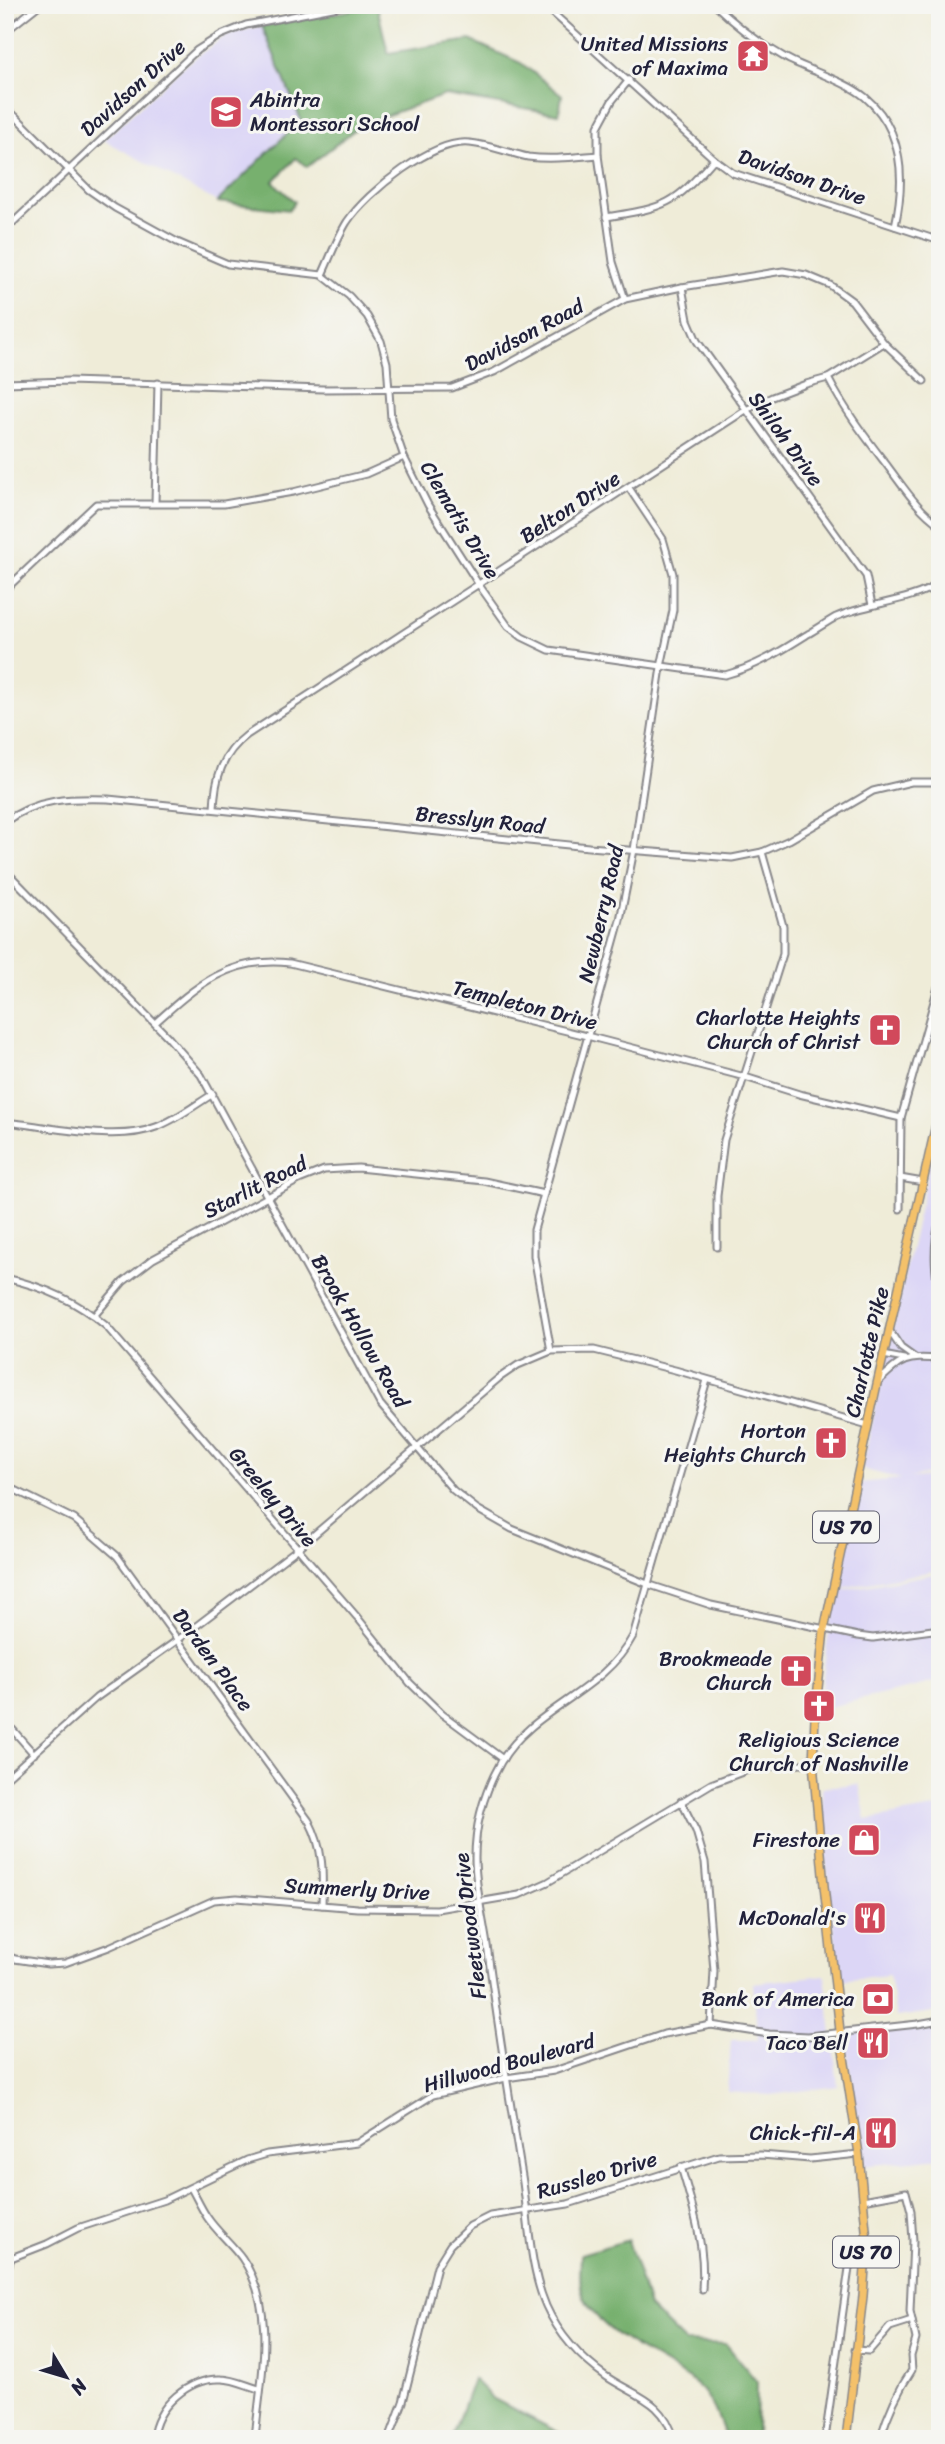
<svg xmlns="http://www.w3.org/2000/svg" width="945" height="2444" font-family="Sriracha,sans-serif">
<rect width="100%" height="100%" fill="#f6f6f2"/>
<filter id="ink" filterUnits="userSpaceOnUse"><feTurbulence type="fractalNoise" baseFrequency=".0143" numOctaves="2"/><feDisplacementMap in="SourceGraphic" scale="14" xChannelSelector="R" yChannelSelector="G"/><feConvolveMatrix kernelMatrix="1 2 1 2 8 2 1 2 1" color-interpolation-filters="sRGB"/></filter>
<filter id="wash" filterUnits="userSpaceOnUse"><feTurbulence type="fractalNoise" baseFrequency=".00686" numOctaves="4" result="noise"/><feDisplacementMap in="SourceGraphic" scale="28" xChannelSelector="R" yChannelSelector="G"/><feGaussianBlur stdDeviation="1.57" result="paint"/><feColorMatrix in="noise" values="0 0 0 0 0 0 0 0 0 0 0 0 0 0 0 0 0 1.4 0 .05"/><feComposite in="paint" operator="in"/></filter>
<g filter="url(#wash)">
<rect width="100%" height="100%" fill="#efecd8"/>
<g fill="#dcd6f6">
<path d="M262 26 301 120 217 202 104 140 184 66 228 34Z"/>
<path d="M937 1129H940V1472L909 1478 931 1477 940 1522V1570L836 1589 859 1483 901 1479 862 1469Z"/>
<path d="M940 1573V1681L820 1709 826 1650 836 1591Z"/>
<path d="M859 1784 866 1820 940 1807V2011L896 2017 889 1975 840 1980 823 1835 822 1787Z"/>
<path d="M825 1975 838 2086 771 2095 727 2092 731 2040H758L753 1983Z"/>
<path d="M940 2023V2158L863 2166 845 2034Z"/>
</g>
<g fill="#77b06e" stroke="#4c6954" stroke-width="2">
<path d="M377 6 388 53 470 40 521 63 562 95 559 114 445 95 362 124 307 167 296 158 273 182 295 202 289 210 217 202 301 120 262 26Z"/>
<path d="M628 2240 649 2307 685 2342 726 2344 757 2382 756 2439H726C720 2422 712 2398 698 2386 663 2356 592 2336 581 2287 579 2277 581 2264 581 2254Z"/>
<path d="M473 2379 492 2398 571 2439H451Z"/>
</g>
</g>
<g filter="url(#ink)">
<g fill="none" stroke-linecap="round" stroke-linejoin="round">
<defs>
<g id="minor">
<path d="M544 5 714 159 733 173 940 241"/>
<path d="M715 5C736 25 759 43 784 57 807 70 846 81 865 97 904 130 905 181 895 226"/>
<path d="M5 32 39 5"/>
<path d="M5 110 15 116 89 190 115 208 177 242 228 264 322 275 349 296 367 316 381 341 387 363 391 419 404 457 428 505 479 585 508 626 522 637 549 650 725 675C756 667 781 651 808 634 817 629 827 622 836 617 870 602 908 603 940 583"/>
<path d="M606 217C667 207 673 206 714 159"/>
<path d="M5 230 197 50 221 35 246 25 348 5"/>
<path d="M322 275C330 258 337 238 347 222 367 192 434 138 470 143 490 145 509 153 528 157 552 160 574 157 598 155"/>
<path d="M682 287 688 320 697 341 866 576 872 605"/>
<path d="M625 299 613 262 598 155V127L612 101 629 80"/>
<path d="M828 378C845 411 867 439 889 468 904 488 919 511 940 525"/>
<path d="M5 383 69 381 323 389 452 388 494 372 625 299 682 287 783 271 806 275 830 285 852 301 884 343 924 381"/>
<path d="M155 503 158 383"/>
<path d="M5 590 96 504H224L293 492 366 474 404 457"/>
<path d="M214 809C215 778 222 754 247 735L746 410 772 397 806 384 828 378 884 343"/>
<path d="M5 822C37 798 70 798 108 799L589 847 732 858 762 852 789 840 873 791 911 782H940"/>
<path d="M5 870 167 1036 201 1075 380 1404 453 1490 477 1509 512 1529 650 1585 711 1605 858 1636 873 1638 940 1629"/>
<path d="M155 1023C197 985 230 956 290 963L587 1036 745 1077 799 1094 901 1118"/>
<path d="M5 1122C49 1126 116 1143 156 1127 176 1120 195 1105 213 1094"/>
<path d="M900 1178 923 1182"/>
<path d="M900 1209 901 1118 940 980"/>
<path d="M940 1220C932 1247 935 1273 940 1300"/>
<path d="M717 1247V1196L724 1140 783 954V926L762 852"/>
<path d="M5 1278C42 1286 77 1301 106 1326L357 1617 410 1683 442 1714 503 1759"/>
<path d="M94 1316 123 1282 153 1259 299 1180 324 1170 358 1168 484 1181 544 1194"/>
<path d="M889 1330 901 1348 915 1358"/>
<path d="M551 1351 534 1256V1230L620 920 634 850 661 667 673 610V574L663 539 629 488"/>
<path d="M883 1355 904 1359"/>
<path d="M878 1382C903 1358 905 1357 940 1359"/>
<path d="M940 1422 936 1452 940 1488"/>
<path d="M5 1485 74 1519 117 1556 309 1821C324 1849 323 1874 322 1905"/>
<path d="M5 1721 34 1754"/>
<path d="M5 1779 96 1698 179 1639 296 1550 499 1378 518 1365 551 1351 594 1350 675 1370 868 1425"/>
<path d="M681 1801 696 1831 705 1862 714 1971 711 2025"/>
<path d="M5 1955 15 1959 48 1964 65 1963 109 1947 214 1900 237 1898 357 1908 437 1909 519 1895 548 1882 711 1784 753 1768 813 1763"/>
<path d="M681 2167C693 2207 706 2248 702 2289"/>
<path d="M191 2188C196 2197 201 2208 207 2217 217 2232 231 2243 242 2258 278 2311 260 2380 255 2439"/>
<path d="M863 2200 906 2192 911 2211 913 2241 910 2311 916 2339 911 2356 912 2370C897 2392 888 2413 880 2439"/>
<path d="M5 2258H11L47 2244 78 2228 164 2200 247 2160 267 2154 357 2143 433 2095 506 2078 554 2071 664 2034 711 2025 769 2034 808 2036 918 2024 940 2020"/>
<path d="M5 2278 11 2258"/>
<path d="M855 2350 869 2351 890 2327 912 2320"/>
<path d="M153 2439C155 2407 189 2377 222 2379 234 2379 248 2386 259 2389"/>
<path d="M389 2439 403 2402 437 2266 450 2245 470 2226 490 2216 568 2204 719 2156 761 2155 810 2159 859 2154"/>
<path d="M674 2439C664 2400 635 2396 607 2377 581 2359 559 2335 546 2306 529 2266 529 2219 522 2176 510 2102 498 2027 488 1952 484 1921 475 1888 475 1858 475 1823 484 1792 501 1762 532 1708 603 1693 633 1636L707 1380"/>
<path d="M825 2439 850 2261 855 2253 866 2251"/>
</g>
<path id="major" d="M846 2439 863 2296 867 2241 859 2154 840 2031 824 1886 813 1763 815 1717 824 1630 877 1384 940 1107"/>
</defs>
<use href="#minor" stroke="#88878a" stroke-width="9"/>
<use href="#major" stroke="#88878a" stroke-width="10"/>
<use href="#minor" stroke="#fff" stroke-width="5"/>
<use href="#major" stroke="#f4c16a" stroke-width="7"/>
</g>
</g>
<defs>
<symbol id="temple-square" viewBox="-11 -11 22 22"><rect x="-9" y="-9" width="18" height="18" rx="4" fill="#d1495b" stroke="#f6f6f2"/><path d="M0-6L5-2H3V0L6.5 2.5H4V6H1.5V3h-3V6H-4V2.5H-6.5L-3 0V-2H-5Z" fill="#fff"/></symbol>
<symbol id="school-square" viewBox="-11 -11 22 22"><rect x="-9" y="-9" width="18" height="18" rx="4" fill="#d1495b" stroke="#f6f6f2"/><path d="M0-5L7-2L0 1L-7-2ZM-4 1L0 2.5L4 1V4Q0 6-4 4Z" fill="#fff"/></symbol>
<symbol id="church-square" viewBox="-11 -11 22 22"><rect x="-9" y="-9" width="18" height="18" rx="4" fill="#d1495b" stroke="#f6f6f2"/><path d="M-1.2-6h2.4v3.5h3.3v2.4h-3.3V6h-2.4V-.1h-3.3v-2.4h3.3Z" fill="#fff"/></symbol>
<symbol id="shop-square" viewBox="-11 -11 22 22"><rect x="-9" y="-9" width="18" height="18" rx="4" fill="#d1495b" stroke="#f6f6f2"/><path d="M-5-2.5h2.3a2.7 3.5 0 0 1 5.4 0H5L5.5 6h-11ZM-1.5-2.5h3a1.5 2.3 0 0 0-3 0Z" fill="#fff"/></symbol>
<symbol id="restaurant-square" viewBox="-11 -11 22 22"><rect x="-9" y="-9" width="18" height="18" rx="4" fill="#d1495b" stroke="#f6f6f2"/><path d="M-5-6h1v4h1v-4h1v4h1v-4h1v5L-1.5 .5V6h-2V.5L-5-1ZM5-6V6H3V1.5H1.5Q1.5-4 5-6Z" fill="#fff"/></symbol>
<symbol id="bank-square" viewBox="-11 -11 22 22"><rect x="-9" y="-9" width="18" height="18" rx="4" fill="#d1495b" stroke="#f6f6f2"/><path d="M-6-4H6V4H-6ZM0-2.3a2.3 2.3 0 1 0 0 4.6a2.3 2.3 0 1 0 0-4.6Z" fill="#fff"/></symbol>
</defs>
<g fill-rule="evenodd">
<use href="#temple-square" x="734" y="37" width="38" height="38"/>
<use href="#school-square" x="207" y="93" width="38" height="38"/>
<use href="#church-square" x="866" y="1011" width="38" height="38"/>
<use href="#church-square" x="812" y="1424" width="38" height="38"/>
<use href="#church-square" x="777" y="1652" width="38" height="38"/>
<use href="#church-square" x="800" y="1687" width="38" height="38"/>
<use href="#shop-square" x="845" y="1821" width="38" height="38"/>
<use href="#restaurant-square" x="851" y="1899" width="38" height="38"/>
<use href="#bank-square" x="859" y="1980" width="38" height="38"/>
<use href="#restaurant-square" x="854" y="2024" width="38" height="38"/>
<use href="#restaurant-square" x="862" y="2114" width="38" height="38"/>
</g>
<g text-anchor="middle" stroke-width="6" stroke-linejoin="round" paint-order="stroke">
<g fill="#f6f6f2" stroke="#626272" stroke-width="2">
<rect x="813" y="1511.5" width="66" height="31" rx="5"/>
<rect x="833" y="2236.5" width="66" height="31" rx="5"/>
</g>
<g font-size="19" font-weight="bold" fill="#22223b">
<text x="846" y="1534">US 70</text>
<text x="866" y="2259">US 70</text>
</g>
<g font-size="21" fill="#22223b" stroke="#f6f6f2" text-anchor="end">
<text x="728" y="51">United Missions<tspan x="728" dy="24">of Maxima</tspan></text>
<text x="250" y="107" text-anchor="start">Abintra<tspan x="250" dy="24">Montessori School</tspan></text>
<text x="860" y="1025">Charlotte Heights<tspan x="860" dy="24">Church of Christ</tspan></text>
<text x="806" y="1438">Horton<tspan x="806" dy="24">Heights Church</tspan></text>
<text x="772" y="1666">Brookmeade<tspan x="772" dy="24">Church</tspan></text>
<text x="819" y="1747" text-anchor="middle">Religious Science<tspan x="819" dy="24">Church of Nashville</tspan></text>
<text x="840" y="1847">Firestone</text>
<text x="846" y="1925">McDonald's</text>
<text x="854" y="2006">Bank of America</text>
<text x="848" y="2050">Taco Bell</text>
<text x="856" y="2140">Chick-fil-A</text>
</g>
<g font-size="21" fill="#22223b" stroke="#f6f6f2">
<text transform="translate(133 88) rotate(-42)" y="7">Davidson Drive</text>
<text transform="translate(802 177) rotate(19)" y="7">Davidson Drive</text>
<text transform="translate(524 335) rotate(-28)" y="7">Davidson Road</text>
<text transform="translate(786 439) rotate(54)" y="7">Shiloh Drive</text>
<text transform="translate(570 507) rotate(-33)" y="7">Belton Drive</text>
<text transform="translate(460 520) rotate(59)" y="7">Clematis Drive</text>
<text transform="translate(480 820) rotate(6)" y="7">Bresslyn Road</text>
<text transform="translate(601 914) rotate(-77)" y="7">Newberry Road</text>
<text transform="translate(525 1005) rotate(14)" y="7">Templeton Drive</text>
<text transform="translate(255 1187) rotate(-27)" y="7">Starlit Road</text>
<text transform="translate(360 1331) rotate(60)" y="7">Brook Hollow Road</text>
<text transform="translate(867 1352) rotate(-77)" y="7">Charlotte Pike</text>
<text transform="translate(273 1497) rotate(50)" y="7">Greeley Drive</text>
<text transform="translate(213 1660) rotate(54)" y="7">Darden Place</text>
<text transform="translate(357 1889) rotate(3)" y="7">Summerly Drive</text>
<text transform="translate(470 1926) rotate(-97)" y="7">Fleetwood Drive</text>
<text transform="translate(509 2063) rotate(-15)" y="7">Hillwood Boulevard</text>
<text transform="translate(597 2175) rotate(-16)" y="7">Russleo Drive</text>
</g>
</g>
<rect width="945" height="2444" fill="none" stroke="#f6f6f2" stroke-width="28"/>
<g transform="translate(66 2377) rotate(128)" stroke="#f6f6f2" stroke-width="5" paint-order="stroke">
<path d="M0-5L12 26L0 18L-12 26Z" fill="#22223b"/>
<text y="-10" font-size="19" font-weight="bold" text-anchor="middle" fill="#22223b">N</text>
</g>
</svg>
